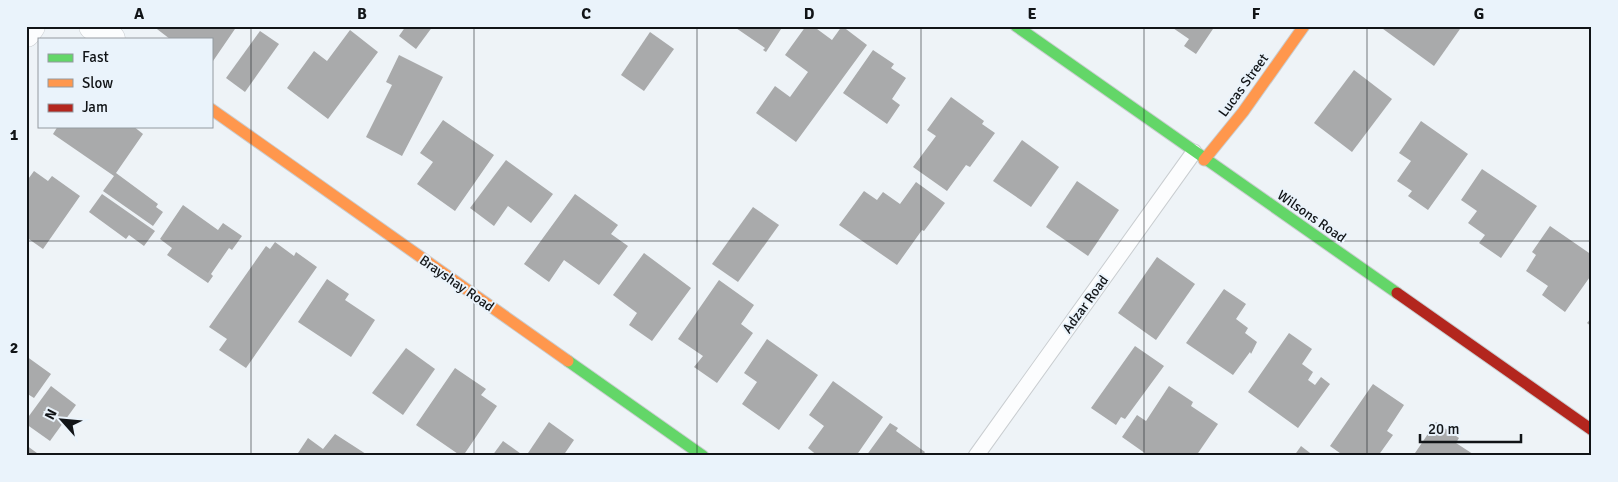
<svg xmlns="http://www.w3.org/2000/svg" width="1618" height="482" font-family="Signika,sans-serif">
<rect width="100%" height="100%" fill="#eef3f7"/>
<g fill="#a9aaab">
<path d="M153 26H237L211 64V39H170Z"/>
<path d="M406 26H433L416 49 399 36Z"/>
<path d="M733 26H783L766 52 763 50 765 48Z"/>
<path d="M806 26H813L832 40 842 26 867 45 796 142 756 113 775 86 790 97 808 72 785 55Z"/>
<path d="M1170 26H1215L1196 54 1184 46 1189 39Z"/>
<path d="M1379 26H1457L1460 29 1434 66Z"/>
<path d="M350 30 378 52 328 119 287 88 314 51 327 61Z"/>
<path d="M260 31 279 44 245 92 226 78Z"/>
<path d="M650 32 674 49 644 91 621 75Z"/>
<path d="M873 50 894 64 891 68 906 78 892 99 900 105 887 124 843 93Z"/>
<path d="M399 55 443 77 402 156 366 137 392 85 386 82Z"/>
<path d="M1354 70 1392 99 1352 152 1314 123Z"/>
<path d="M951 97 984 121 982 124 995 133 970 167 966 165 947 191 913 167 936 136 927 130Z"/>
<path d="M443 120 494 155 455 211 417 184 433 162 420 153Z"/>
<path d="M1421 121 1468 154 1428 210 1408 196 1412 191 1397 181 1411 161 1399 153Z"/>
<path d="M58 126H133L143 134 116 173 158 204 156 207 163 212 153 226 103 191 114 176 53 134Z"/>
<path d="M1022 140 1059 167 1031 207 993 181Z"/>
<path d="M506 160 553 194 531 223 508 206 494 226 470 208Z"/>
<path d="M1482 169 1537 206 1501 258 1479 243 1485 235 1468 223 1477 211 1461 200Z"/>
<path d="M34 171 48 181 52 176 80 196 43 249 26 237V182Z"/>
<path d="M1077 181 1119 210 1088 256 1046 227Z"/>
<path d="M916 182 945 203 924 231 922 230 897 265 839 225 864 191 877 200 883 192 900 204Z"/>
<path d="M102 194 155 231 144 246 129 235 126 239 89 212Z"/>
<path d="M575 194 618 225 611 234 628 246 599 285 564 260 549 282 524 264Z"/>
<path d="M183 205 218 230 223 223 242 236 232 250 229 248 211 274 213 276 208 283 167 255 172 248 160 239Z"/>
<path d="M753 207 779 225 738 282 712 264Z"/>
<path d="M1550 226 1592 255V274L1565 312 1542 295 1548 286 1526 271 1536 255 1532 252Z"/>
<path d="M275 242 294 256 296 252 317 267 246 368 219 350 227 339 209 327 266 246 270 249Z"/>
<path d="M644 253 691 288 652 341 629 325 637 313 613 295Z"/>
<path d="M1157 257 1195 284 1156 340 1118 313Z"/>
<path d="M327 279 349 294 345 300 375 320 351 357 298 322Z"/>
<path d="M719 280 754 305 741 324 753 333 717 383 694 367 703 356 678 339Z"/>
<path d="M1224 289 1246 304 1236 319 1248 328 1245 333 1257 342 1251 354 1250 352 1233 375 1186 343Z"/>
<path d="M1592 317V327L1587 323Z"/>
<path d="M1289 333 1312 349 1302 364 1313 372 1308 380 1315 385 1321 377 1330 384 1298 428 1248 392Z"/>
<path d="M767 339 818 375 779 430 742 404 757 382 744 373Z"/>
<path d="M1135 346 1164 366 1125 419 1121 417 1116 425 1091 408Z"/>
<path d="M406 348 435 369 403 415 372 393Z"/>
<path d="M26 356 51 374 34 398 26 393 28 386 26 385Z"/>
<path d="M455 368 486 389 481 395 497 406 463 456H461L416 425Z"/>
<path d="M833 381 883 417 856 456 837 454 818 456 808 448 824 426 809 415Z"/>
<path d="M1373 384 1404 405 1387 431 1393 435 1378 456H1344L1330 446Z"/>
<path d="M51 386 76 405 50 441 26 424V420Z"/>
<path d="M1169 386 1193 402 1191 406 1218 424 1196 456H1149L1122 437 1137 415 1146 421Z"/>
<path d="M549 422 574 440 563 456H526Z"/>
<path d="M1436 422 1459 438 1456 443 1476 456H1413Z"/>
<path d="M890 423 898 428 896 431 925 452 922 456H866Z"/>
<path d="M335 434 366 454 365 456H296L308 438 323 449Z"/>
<path d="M503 441 524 456H492Z"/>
<path d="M26 445 41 456H26Z"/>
<path d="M1301 446 1314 456H1294Z"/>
</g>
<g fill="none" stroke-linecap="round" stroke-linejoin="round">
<defs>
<path id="lane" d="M976 456 1194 152"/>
<g id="street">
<path d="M93 26 111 39"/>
<path d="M26 33 31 26"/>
</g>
<g id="fast">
<path d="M1016 26 1397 293"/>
<path d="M568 361 703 456"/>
</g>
<g id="slow">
<path d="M211 109 568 361"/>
<path d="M1204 160 1243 112 1304 26"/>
</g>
<path id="jam" d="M1397 293 1592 430"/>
</defs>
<use href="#lane" stroke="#c9cdd0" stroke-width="17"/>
<use href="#street" stroke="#c9cdd0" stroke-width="29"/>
<use href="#fast" stroke="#c9cdd0" stroke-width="13"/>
<use href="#slow" stroke="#c9cdd0" stroke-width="13"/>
<use href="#jam" stroke="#c9cdd0" stroke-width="13"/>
<use href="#lane" stroke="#fcfdfe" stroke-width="15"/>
<use href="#street" stroke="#fcfdfe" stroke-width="28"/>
<use href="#fast" stroke="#63d668" stroke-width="11"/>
<use href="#slow" stroke="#ff974d" stroke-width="11"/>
<use href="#jam" stroke="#b3261e" stroke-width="11"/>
</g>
<path fill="none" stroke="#111417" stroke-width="1" stroke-opacity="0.55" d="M251 26V456M474 26V456M697 26V456M921 26V456M1144 26V456M1367 26V456M26 241H1592"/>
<g text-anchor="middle" stroke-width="4" stroke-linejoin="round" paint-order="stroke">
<g font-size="14" fill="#111417" stroke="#eaf3fb">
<text transform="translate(1243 85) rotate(-54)" y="5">Lucas Street</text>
<text transform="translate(1312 216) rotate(35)" y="5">Wilsons Road</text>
<text transform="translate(457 283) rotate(35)" y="5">Brayshay Road</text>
<text transform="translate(1085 304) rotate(-54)" y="5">Adzar Road</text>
</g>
</g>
<rect width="1618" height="482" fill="none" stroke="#eaf3fb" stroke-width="55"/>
<rect x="38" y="38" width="175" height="90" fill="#eaf3fb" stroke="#939aa0"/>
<rect x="48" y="54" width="25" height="8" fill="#63d668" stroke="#939aa0"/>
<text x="82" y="62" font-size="15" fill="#111417">Fast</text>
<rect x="48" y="79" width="25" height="8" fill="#ff974d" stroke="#939aa0"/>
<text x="82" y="88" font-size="15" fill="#111417">Slow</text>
<rect x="48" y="104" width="25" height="8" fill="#b3261e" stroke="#939aa0"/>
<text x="82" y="112" font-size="15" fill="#111417">Jam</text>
<g transform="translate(62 420) rotate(297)" stroke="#eaf3fb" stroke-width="4" paint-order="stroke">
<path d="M0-4L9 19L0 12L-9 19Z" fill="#111417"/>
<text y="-8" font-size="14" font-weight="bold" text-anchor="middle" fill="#111417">N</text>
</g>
<path d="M1420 434v8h101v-8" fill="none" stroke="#111417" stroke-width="2.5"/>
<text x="1428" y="434" font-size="15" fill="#111417" stroke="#eaf3fb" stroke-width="4" paint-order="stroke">20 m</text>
<rect x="28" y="28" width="1562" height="426" fill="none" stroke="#111417" stroke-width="2"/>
<g font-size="16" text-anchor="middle" font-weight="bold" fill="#111417">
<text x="139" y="19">A</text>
<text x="362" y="19">B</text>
<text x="586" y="19">C</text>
<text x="809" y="19">D</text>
<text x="1032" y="19">E</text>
<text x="1256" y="19">F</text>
<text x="1479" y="19">G</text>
<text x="14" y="140">1</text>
<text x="14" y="353">2</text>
</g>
</svg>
